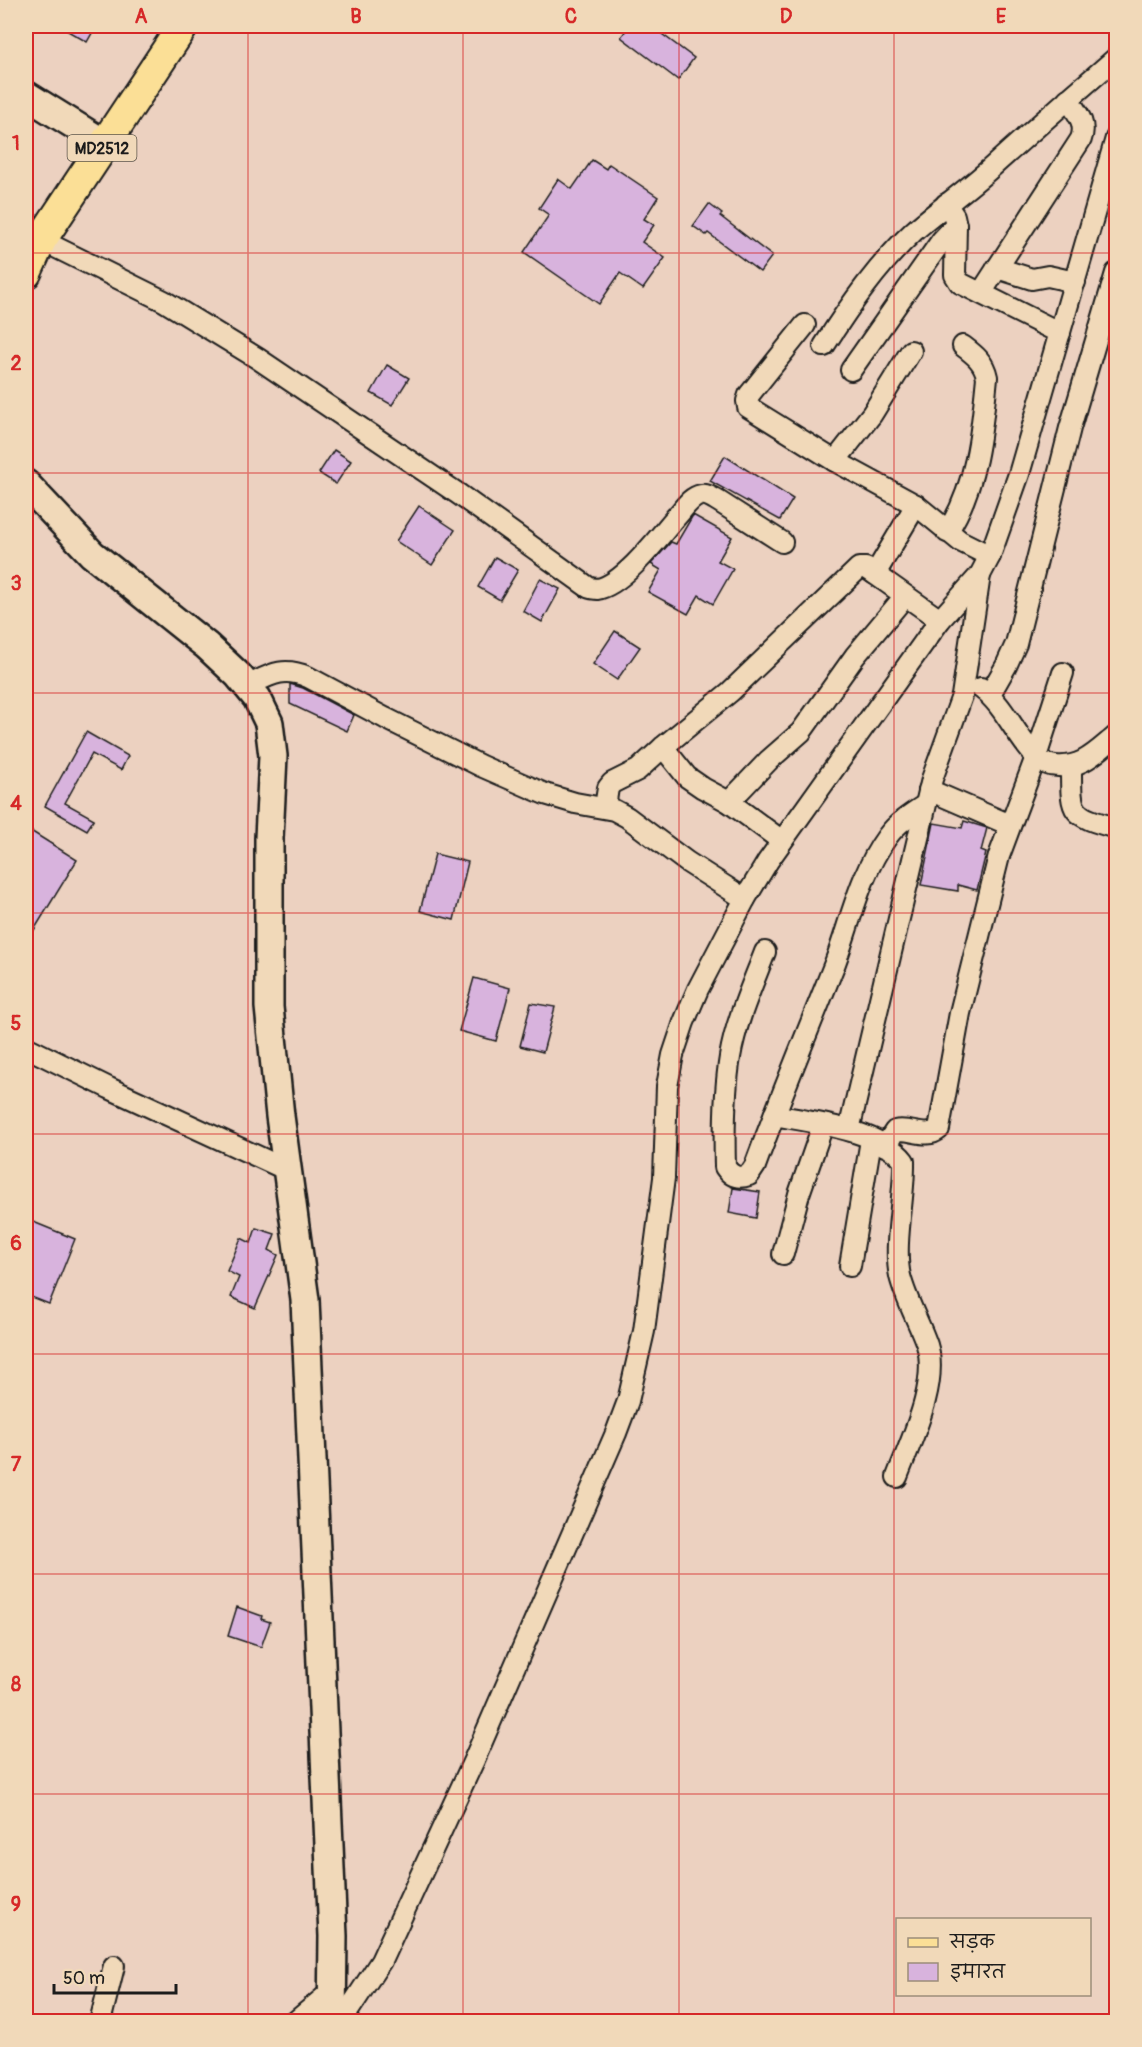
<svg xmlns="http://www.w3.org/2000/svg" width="1142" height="2047" font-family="Pangolin,'Playpen Sans Deva',sans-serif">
<rect width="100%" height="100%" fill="#ecd1c0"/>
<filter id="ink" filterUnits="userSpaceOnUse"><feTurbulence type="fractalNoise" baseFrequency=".0167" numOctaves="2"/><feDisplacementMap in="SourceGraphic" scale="12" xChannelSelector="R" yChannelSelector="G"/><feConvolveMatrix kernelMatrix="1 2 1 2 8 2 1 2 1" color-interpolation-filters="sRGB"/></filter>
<g filter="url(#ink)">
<g fill="#d8b3dd" stroke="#1c1c1c" stroke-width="1.5">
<path d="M59 26H96L87 42Z"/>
<path d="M629 26H651L694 58 678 80 621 37Z"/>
<path d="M592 160 606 169 609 164 658 197 644 219 654 225 642 242 665 258 643 289 620 273 599 304 524 252 549 215 539 208 558 179 572 189Z"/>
<path d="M709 204 722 214 720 216 772 256 760 272 708 233 706 235 693 226Z"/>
<path d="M387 365 409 378 392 405 371 393Z"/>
<path d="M334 450 351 461 336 484 319 473Z"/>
<path d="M725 456 793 499 780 520 710 481Z"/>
<path d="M419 506 455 530 432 565 396 541Z"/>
<path d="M693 515 732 537 718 561 733 569 713 604 699 595 688 614 648 592 661 570 651 564 671 542 676 544Z"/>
<path d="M495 557 518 570 500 600 478 587Z"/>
<path d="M540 579 560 589 542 622 523 611Z"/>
<path d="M615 631 640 647 617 680 593 664Z"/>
<path d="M290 684 303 688 354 715 347 731 290 704Z"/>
<path d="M86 732 128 756 121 770 92 754 65 803 94 819 87 830 45 806Z"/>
<path d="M964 821 987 828 981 851 986 853 977 890 958 885V891L921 885 934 823 962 828Z"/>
<path d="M26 828 77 860 26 943Z"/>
<path d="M435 854 468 862 454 920 420 911Z"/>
<path d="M474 978 510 988 496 1041 459 1031Z"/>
<path d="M531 1003 555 1007 543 1052 520 1046Z"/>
<path d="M733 1188 760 1192 756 1218 729 1213Z"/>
<path d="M26 1219 75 1239 49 1304 26 1295Z"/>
<path d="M256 1228 275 1234 269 1250 278 1255 255 1308 231 1297 239 1277 227 1271 241 1238 251 1243Z"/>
<path d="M237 1607 262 1616 261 1619 270 1622 261 1647 228 1636Z"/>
</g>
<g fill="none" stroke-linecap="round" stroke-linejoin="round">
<defs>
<g id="street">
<path d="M946 204 954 216 956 225 955 275 960 283 1060 333"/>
<path d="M41 240 164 301 257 358 457 493 588 587C588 588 596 589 597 589 622 586 660 536 676 517 683 510 690 497 701 495 707 494 713 498 718 501L782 542"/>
<path d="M997 268 1032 279 1048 276 1075 282"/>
<path d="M981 293 1081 139C1087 123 1077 113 1068 99"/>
<path d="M805 325 749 395 747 401 748 407 835 461 916 505 960 541 990 556"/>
<path d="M824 346C850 305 878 265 914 231 939 209 967 190 992 167 1033 130 1074 94 1116 58"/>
<path d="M851 370 942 240 956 225"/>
<path d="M835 461 872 414 911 351"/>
<path d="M947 532C977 487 982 429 987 377 984 362 975 355 963 346"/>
<path d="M875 574 916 505"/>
<path d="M247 686C270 675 282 666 308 677L385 718 481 766 545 794 575 803 614 810 627 817 687 862 745 899"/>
<path d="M981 688C1005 706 1015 735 1036 757 1047 769 1069 768 1083 761 1095 755 1106 744 1116 736"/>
<path d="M990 694 1006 666 1016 644 1070 428 1116 273"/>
<path d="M663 747 687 777 703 788 729 802 782 841"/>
<path d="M1071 766C1071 814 1070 815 1116 828"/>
<path d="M929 790 1010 825"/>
<path d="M729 802 769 760 801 732 855 656 905 596"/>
<path d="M605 807 608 788 612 783 638 770 663 747 730 692 859 568H866L875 574 940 620"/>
<path d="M765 952C752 986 736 1021 730 1057 724 1094 724 1130 725 1167 731 1176 738 1179 749 1175L755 1166C780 1098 808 1031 835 963 851 920 860 874 887 837 897 823 911 814 925 805"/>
<path d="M26 1047 109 1088 287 1170"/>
<path d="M774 1115C811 1122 880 1130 904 1161 905 1196 893 1244 900 1276 906 1300 919 1322 927 1345 939 1384 911 1440 897 1477"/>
<path d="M849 1130 932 779 962 696 980 575"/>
<path d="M885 1146 895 1131C910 1127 926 1140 939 1129L960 1013 999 856 1036 757 1063 673"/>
<path d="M783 1254 799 1194 823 1125"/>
<path d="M850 1266 871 1140"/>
<path d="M100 2022 114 1966"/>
<path d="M295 2022 332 1991"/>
<path d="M341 2022 381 1961 474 1760 616 1433 628 1401 644 1331 664 1178 667 1086 673 1055 684 1022 698 989 745 899 768 861 940 620 980 575 990 556 1019 474 1116 138"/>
</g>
<g id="secondary">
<path d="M26 95 105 144"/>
<path d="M26 484 92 554 207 646 238 675 257 698 269 723 273 756 269 838V1007L280 1116 305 1300 333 1936 332 2022"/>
</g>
<path id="primary" d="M26 273 41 240 183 26"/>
</defs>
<use href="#street" stroke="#1c1c1c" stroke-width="24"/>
<use href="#secondary" stroke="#1c1c1c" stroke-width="32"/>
<use href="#primary" stroke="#1c1c1c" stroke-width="34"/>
<use href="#street" stroke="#f1d9b9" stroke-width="20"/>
<use href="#secondary" stroke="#f1d9b9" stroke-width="27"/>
<use href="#primary" stroke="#fbdf96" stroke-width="30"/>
</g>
</g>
<path fill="none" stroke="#d62828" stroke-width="1.5" stroke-opacity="0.55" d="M248 26V2022M463 26V2022M679 26V2022M894 26V2022M26 253H1116M26 473H1116M26 693H1116M26 913H1116M26 1134H1116M26 1354H1116M26 1574H1116M26 1794H1116"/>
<g text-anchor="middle" stroke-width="6" stroke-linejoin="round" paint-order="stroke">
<rect fill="#f1d9b9" stroke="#5c554b" stroke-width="1.5" x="67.5" y="135" width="69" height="26" rx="4.5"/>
<g font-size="16" font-weight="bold" fill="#1c1c1c">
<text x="102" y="154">MD2512</text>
</g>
</g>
<rect width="1142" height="2047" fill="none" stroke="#f1d9b9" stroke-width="66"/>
<rect x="896" y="1918" width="195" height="78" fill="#f1d9b9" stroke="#9c8d7a" stroke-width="1.5"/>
<rect x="908" y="1938" width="30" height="9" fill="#fbdf96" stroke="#9c8d7a" stroke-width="1.5"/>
<text x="950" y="1948" font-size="18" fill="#1c1c1c">सड़क</text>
<rect x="908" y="1963" width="30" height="18" fill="#d8b3dd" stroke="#9c8d7a" stroke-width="1.5"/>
<text x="950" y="1978" font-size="18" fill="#1c1c1c">इमारत</text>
<path d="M54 1984v9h122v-9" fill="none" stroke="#1c1c1c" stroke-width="3"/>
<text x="63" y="1984" font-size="18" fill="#1c1c1c" stroke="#f1d9b9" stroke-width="4.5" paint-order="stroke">50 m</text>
<rect x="33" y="33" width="1076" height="1981" fill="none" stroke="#d62828" stroke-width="2"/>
<g font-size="20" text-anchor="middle" font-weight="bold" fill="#d62828">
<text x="141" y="23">A</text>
<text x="356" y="23">B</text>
<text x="571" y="23">C</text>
<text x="786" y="23">D</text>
<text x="1001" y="23">E</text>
<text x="16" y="150">1</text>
<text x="16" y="370">2</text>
<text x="16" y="590">3</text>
<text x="16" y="810">4</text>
<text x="16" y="1030">5</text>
<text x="16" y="1250">6</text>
<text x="16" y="1471">7</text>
<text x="16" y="1691">8</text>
<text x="16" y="1911">9</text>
</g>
</svg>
